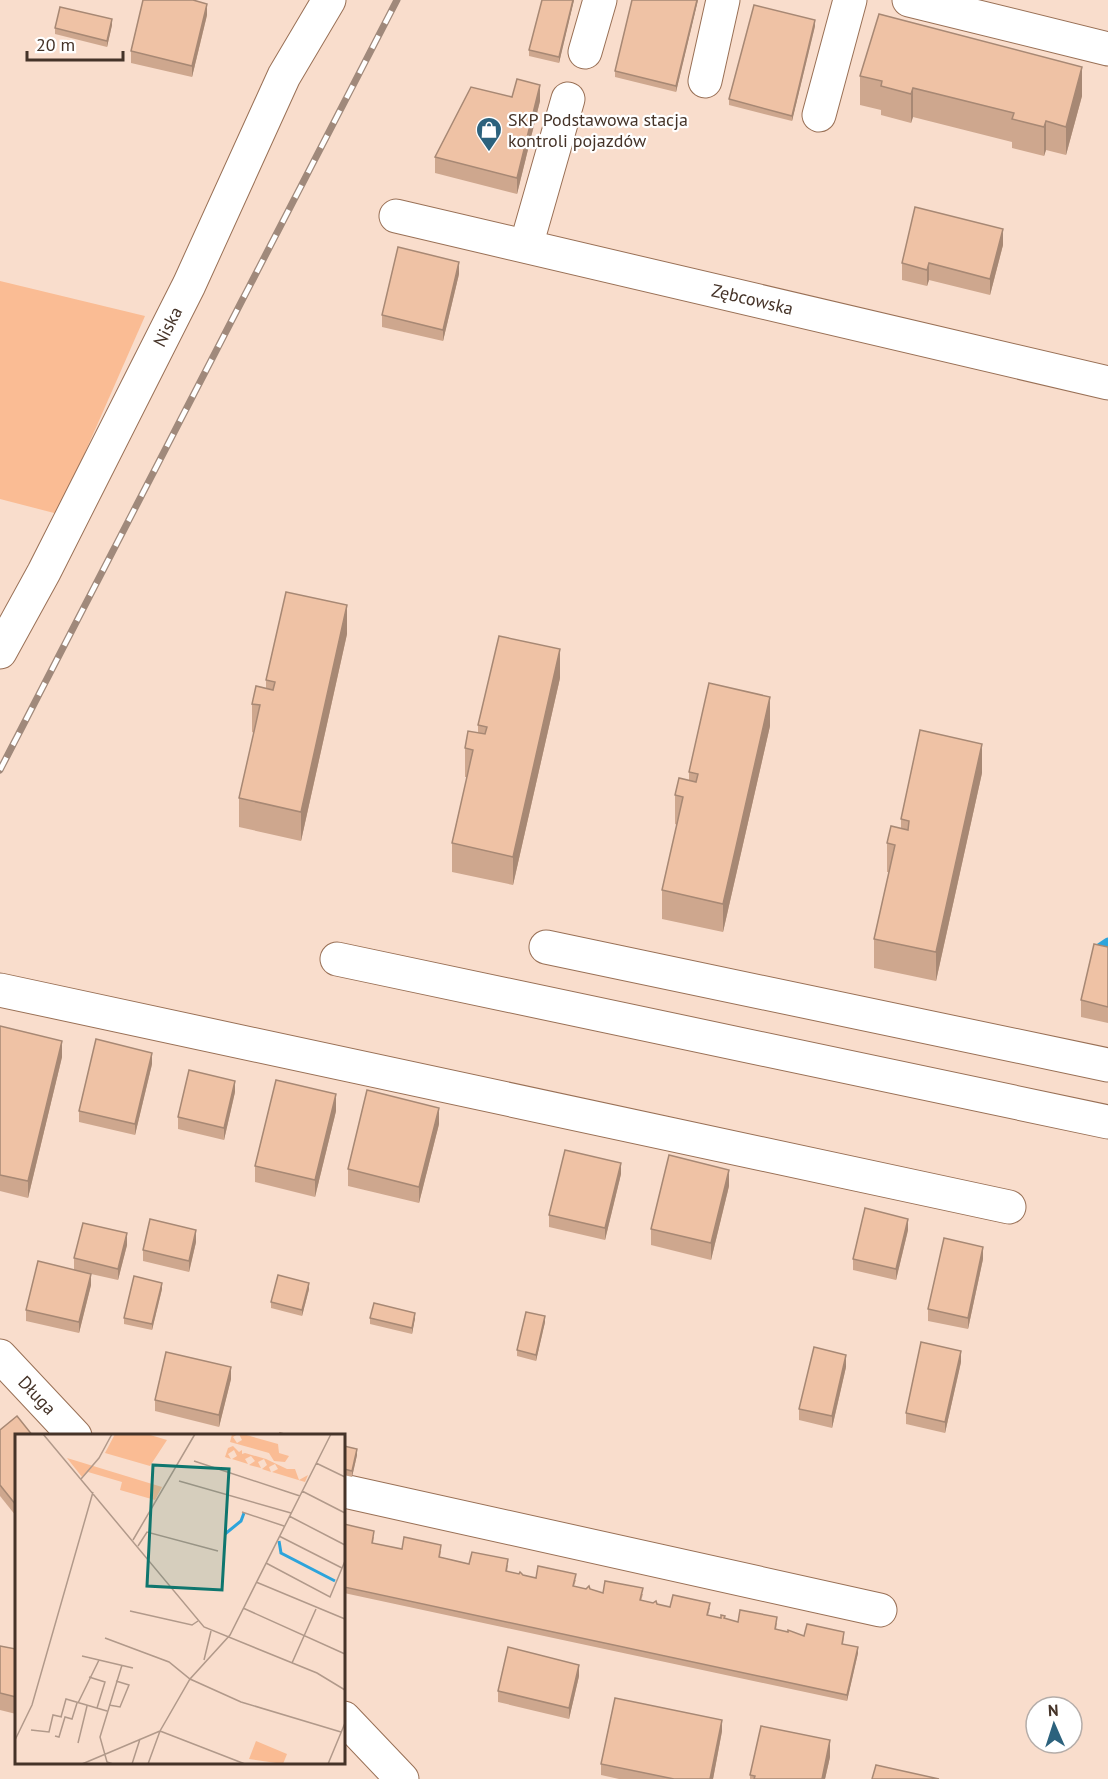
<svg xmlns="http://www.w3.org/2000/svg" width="1108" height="1779" font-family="'PT Sans',sans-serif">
<rect width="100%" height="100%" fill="#f9ddcc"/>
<path fill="#fabc94" d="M0 281 145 316 58 514 0 499Z"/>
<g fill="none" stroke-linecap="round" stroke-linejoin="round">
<path stroke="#2da4db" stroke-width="9" d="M1099 948 1108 942"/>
<defs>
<g id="minor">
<path d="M909 0 1108 49"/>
<path d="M585 52 600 0"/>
<path d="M705 81 723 0"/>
<path d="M819 115 850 0"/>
<path id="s1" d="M396 216 1108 383"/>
<path d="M526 246 568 99"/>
<path id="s2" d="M0 652 44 572 189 285 284 76 329 0"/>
<path d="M546 947 1108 1065"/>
<path d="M337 959 1108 1122"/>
<path d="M0 990 1009 1207"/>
<path id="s3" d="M0 1356 75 1436"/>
<path d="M344 1491 880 1610"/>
<path d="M344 1718 402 1779"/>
</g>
</defs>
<use href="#minor" stroke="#997056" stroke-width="35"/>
<use href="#minor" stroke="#fff" stroke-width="33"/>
<defs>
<path id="rail" d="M0 770 397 0"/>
</defs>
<use href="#rail" stroke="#a0897b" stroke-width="7"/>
<use href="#rail" stroke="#fff" stroke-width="4.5" stroke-dasharray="14" stroke-linecap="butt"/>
</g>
<g fill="#cea78e">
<path d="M574 0 559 63 529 56V50Z"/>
<path d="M632 0H698L676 92 615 77V71Z"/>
<path d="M207 15 192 77 131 63V51Z"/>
<path d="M112 25 107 47 55 34V28Z"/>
<path d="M815 26 792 121 729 105V99Z"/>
<path d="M860 76 1082 96 1066 155 1046 150 1044 156 1012 148V142L913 117 911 123 881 115V110L860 105Z"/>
<path d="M512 97 540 101 517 194 435 173V157Z"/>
<path d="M1003 245 990 295 929 280 927 286 902 280V263Z"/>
<path d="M459 274 443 341 382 327V315Z"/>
<path d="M347 634 301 841 239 827V798L254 733 252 732V704L266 689V680Z"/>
<path d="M560 678 513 885 452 872V843L467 777H465V748L478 733V725Z"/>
<path d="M770 726 723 932 662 919V890L677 825 675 824V795L689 780V772Z"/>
<path d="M982 773 936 981 874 968V939L889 872H887V843L901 828V819Z"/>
<path d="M1108 947V1023L1081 1017V1000Z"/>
<path d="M0 1026 62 1057 28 1198 0 1191Z"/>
<path d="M152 1064 135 1135 79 1122V1111Z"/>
<path d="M235 1092 224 1140 178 1129V1117Z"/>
<path d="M336 1111 315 1197 255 1182V1166Z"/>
<path d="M439 1124 419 1203 348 1186V1169Z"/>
<path d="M621 1174 605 1240 549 1227V1215Z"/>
<path d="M729 1186 711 1260 651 1245V1229Z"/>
<path d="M908 1230 896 1280 853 1270V1259Z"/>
<path d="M196 1242 189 1272 143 1261V1250Z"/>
<path d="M127 1245 118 1280 91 1274V1285L79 1333 26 1321V1310L74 1270V1258Z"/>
<path d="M983 1259 968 1329 928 1321V1309Z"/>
<path d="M162 1289 152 1330 124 1324V1318Z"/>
<path d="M309 1289 302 1316 271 1308V1302Z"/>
<path d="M370 1318H415L412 1334 370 1324Z"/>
<path d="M545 1322 536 1361 517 1356V1350Z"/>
<path d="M961 1362 945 1433 906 1424V1413Z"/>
<path d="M846 1367 832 1428 799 1420V1409Z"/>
<path d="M231 1379 219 1427 155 1411V1400Z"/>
<path d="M0 1430 16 1436V1516L0 1496Z"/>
<path d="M344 1446 357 1455 352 1477 344 1475Z"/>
<path d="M344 1524 374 1537 373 1543 402 1549 441 1551 440 1557 469 1564 508 1565 507 1572 536 1578 576 1580 574 1586 603 1593 643 1594 641 1601 670 1607 710 1608 708 1615 738 1622 777 1623 776 1630 804 1636 844 1637 843 1644 858 1653 847 1701 344 1593Z"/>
<path d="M0 1646 16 1649V1714L0 1710Z"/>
<path d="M579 1676 569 1719 498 1702V1691Z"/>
<path d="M722 1731 713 1779H619L601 1775V1764Z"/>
<path d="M830 1757 825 1779H750V1775Z"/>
</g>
<g fill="#a78874">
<path d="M573 0H574L559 63V57Z"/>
<path d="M697 0H698L676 92V86Z"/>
<path d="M207 4V15L192 77V66Z"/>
<path d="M112 19V25L107 47V41Z"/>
<path d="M815 20V26L792 121V116Z"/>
<path d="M1082 67V96L1066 155V127Z"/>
<path d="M540 85V101L517 194V178Z"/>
<path d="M913 88V117L911 123V94Z"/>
<path d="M1046 121V150L1044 156V127Z"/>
<path d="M1003 229V245L990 295V279Z"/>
<path d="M459 262V274L443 341V330Z"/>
<path d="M929 263V280L927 286V270Z"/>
<path d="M347 605V634L301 841V812Z"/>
<path d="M560 649V678L513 885V857Z"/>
<path d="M770 697V726L723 932V904Z"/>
<path d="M982 744V773L936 981V952Z"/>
<path d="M62 1041V1057L28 1198V1181Z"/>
<path d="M152 1053V1064L135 1135V1124Z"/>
<path d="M235 1081V1092L224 1140V1128Z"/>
<path d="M336 1094V1111L315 1197V1180Z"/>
<path d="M439 1108V1124L419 1203V1187Z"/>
<path d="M621 1163V1174L605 1240V1228Z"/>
<path d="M729 1170V1186L711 1260V1243Z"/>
<path d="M908 1219V1230L896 1280V1269Z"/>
<path d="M196 1230V1242L189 1272V1261Z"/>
<path d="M127 1233V1245L118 1280V1269Z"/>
<path d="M983 1247V1259L968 1329V1318Z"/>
<path d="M91 1274V1285L79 1333V1322Z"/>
<path d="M162 1283V1289L152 1330V1324Z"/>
<path d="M309 1283V1289L302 1316V1310Z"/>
<path d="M415 1313V1318L412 1334V1328Z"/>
<path d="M545 1316V1322L536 1361V1355Z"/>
<path d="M961 1351V1362L945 1433V1422Z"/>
<path d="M846 1355V1367L832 1428V1416Z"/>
<path d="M231 1367V1379L219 1427V1415Z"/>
<path d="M357 1449V1455L352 1477V1471Z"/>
<path d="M858 1647V1653L847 1701V1695Z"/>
<path d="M579 1665V1676L569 1719V1708Z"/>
<path d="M722 1720V1731L713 1779H710Z"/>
<path d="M830 1740V1757L825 1779H822Z"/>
</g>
<g fill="#efc2a5" stroke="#a78874" stroke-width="1.5">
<path d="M143 0H193L207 4 192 66 131 51Z"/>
<path d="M542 0H573L559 57 529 50Z"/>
<path d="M632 0H697L676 86 615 71Z"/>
<path d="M754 5 815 20 792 116 729 99Z"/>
<path d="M60 7 112 19 107 41 55 28Z"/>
<path d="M879 14 1082 67 1066 127 1046 121 1044 127 1012 119 1014 113 913 88 911 94 881 86 882 81 860 76Z"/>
<path d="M517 79 540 85 517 178 435 157 471 87 512 97Z"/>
<path d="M915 207 1003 229 990 279 929 263 927 270 902 263Z"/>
<path d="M398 247 459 262 443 330 382 315Z"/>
<path d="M286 592 347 605 301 812 239 798 260 705 252 704 256 686 273 690 275 682 266 680Z"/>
<path d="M499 636 560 649 513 857 452 843 473 750 465 748 468 731 485 734 487 727 478 725Z"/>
<path d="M709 683 770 697 723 904 662 890 683 797 675 795 679 778 696 782 698 774 689 772Z"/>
<path d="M920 730 982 744 936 952 874 939 895 845 887 843 891 826 908 830 909 821 901 819Z"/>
<path d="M1094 944 1108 947V1007L1081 1000Z"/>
<path d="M0 1026 62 1041 28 1181 0 1175Z"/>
<path d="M96 1039 152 1053 135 1124 79 1111Z"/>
<path d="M189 1070 235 1081 224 1128 178 1117Z"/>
<path d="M276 1080 336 1094 315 1180 255 1166Z"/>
<path d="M367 1090 439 1108 419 1187 348 1169Z"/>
<path d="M565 1150 621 1163 605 1228 549 1215Z"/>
<path d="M669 1155 729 1170 711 1243 651 1229Z"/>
<path d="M865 1208 908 1219 896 1269 853 1259Z"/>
<path d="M150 1219 196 1230 189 1261 143 1250Z"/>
<path d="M83 1223 127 1233 118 1269 74 1258Z"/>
<path d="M944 1238 983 1247 968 1318 928 1309Z"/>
<path d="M38 1261 91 1274 79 1322 26 1310Z"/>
<path d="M278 1275 309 1283 302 1310 271 1302Z"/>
<path d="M134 1276 162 1283 152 1324 124 1318Z"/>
<path d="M374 1303 415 1313 412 1328 370 1318Z"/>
<path d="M526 1312 545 1316 536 1355 517 1350Z"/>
<path d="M921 1342 961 1351 945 1422 906 1413Z"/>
<path d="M814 1347 846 1355 832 1416 799 1409Z"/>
<path d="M166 1352 231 1367 219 1415 155 1400Z"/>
<path d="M17 1416 33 1436H16V1505L0 1485V1430Z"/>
<path d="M280 1433 294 1436H280Z"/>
<path d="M344 1446 357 1449 352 1471 344 1469Z"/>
<path d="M344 1524 374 1531 372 1543 402 1549 404 1537 441 1545 439 1557 452 1560 469 1564 472 1552 508 1559 506 1571 519 1574 520 1572 523 1575 536 1578 538 1566 576 1574 573 1586 586 1589 589 1586 590 1589 603 1593 605 1581 643 1588 640 1600 653 1603 656 1601 657 1604 670 1607 673 1595 710 1603 707 1615 721 1618V1615L725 1616 724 1618 738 1622 740 1610 777 1617 775 1629 788 1632V1630L804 1636 807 1624 844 1632 842 1644 858 1647 847 1695 344 1587Z"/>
<path d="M0 1646 16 1649V1697L0 1693Z"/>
<path d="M508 1647 579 1665 569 1708 498 1691Z"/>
<path d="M615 1698 722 1720 710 1779H674L601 1764Z"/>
<path d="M761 1726 830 1740 822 1779H754L755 1776 750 1775Z"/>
<path d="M876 1765 939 1779H872Z"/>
</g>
<defs>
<symbol id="shop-pin" viewBox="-11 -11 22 30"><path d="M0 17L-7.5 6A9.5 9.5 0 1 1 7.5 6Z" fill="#2c627d" stroke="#fff"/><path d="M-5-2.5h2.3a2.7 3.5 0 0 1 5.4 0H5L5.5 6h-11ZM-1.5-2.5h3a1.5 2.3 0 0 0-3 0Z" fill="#fff"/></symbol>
</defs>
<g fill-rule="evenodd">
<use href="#shop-pin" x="474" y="115" width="30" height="40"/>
</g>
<g text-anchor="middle" stroke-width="4.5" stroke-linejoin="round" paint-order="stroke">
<g font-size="18" fill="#453328" stroke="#fff" text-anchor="start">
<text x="508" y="126">SKP Podstawowa stacja<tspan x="508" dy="21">kontroli pojazdów</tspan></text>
</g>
<g font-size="18" fill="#453328" stroke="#fff">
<text dy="6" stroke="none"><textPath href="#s1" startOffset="366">Zębcowska</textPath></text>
<text dy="6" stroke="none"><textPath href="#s2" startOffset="366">Niska</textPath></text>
<text dy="6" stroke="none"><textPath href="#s3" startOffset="54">Długa</textPath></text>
</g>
</g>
<g transform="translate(15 1434)">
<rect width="330" height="330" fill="#f9ddcc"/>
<path d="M100 0H132L152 6 135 32 90 19ZM217 0H223L218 3 222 9 227 6 224 0H228L263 10 264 19 274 22 270 28 259 27 254 19 215 8ZM218 12 224 18 227 16V20L230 19 251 25 272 35H280L284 46 293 41 290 48 257 38 263 35 260 30 254 33 256 38 247 35 252 31 249 25 243 28 246 34 234 31 240 27 236 22 230 25 233 30 217 25 222 22 219 16 213 20 216 25 210 23 213 14ZM52 24 147 53 140 66 105 56 107 48 73 38 67 43ZM241 307 272 320 268 330 234 325Z" fill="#fabc94"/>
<path fill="none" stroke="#2da4db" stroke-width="3" d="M210 100 226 87 229 79M264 107 266 119 320 147"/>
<path fill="none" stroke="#b1998a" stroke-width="1.5" d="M28 0 189 193 302 239 330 256M179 27 285 62M301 29 330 43M66 45 84 24 97 0M164 47 276 79M287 57 330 79M227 78 269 92M274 82 330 111M264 102 327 134M118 106 180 0M123 112 132 98 203 117M251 129 315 163 330 127M241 148 330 185M228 174 330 220M115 177 177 191 183 187M90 204 154 228 175 245 226 268 326 298M67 222 118 234M189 226 196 197M277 229 301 175M74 243 90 248 82 274M63 269 84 226M94 271 105 273 114 251 101 247M46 283 51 265 92 277M16 296 34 298 38 281 47 283M145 297 230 330M40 302 44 303 50 283 57 285 62 269M0 306 17 271 78 58M63 309 72 272M67 330 145 297M98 330 92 328 85 303 107 231M117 330 125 305M133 330 145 297 175 245 215 201 316 0M313 330 330 289"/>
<path fill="#0f766e" fill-opacity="0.15" stroke="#0f766e" stroke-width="3" d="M138 31 214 35 207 156 132 152Z"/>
<rect width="330" height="330" fill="none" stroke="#453328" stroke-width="3"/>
</g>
<g transform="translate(1054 1725) rotate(357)"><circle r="28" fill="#ffffff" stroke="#b5ada9" stroke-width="1.5"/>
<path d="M0-4.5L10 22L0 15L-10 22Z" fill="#2c627d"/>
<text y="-9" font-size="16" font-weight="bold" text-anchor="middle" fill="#453328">N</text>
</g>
<path d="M27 51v9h96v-9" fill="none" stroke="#453328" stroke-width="3"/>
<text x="36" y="51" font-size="18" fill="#453328" stroke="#ffffff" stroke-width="4.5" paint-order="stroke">20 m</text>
</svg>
